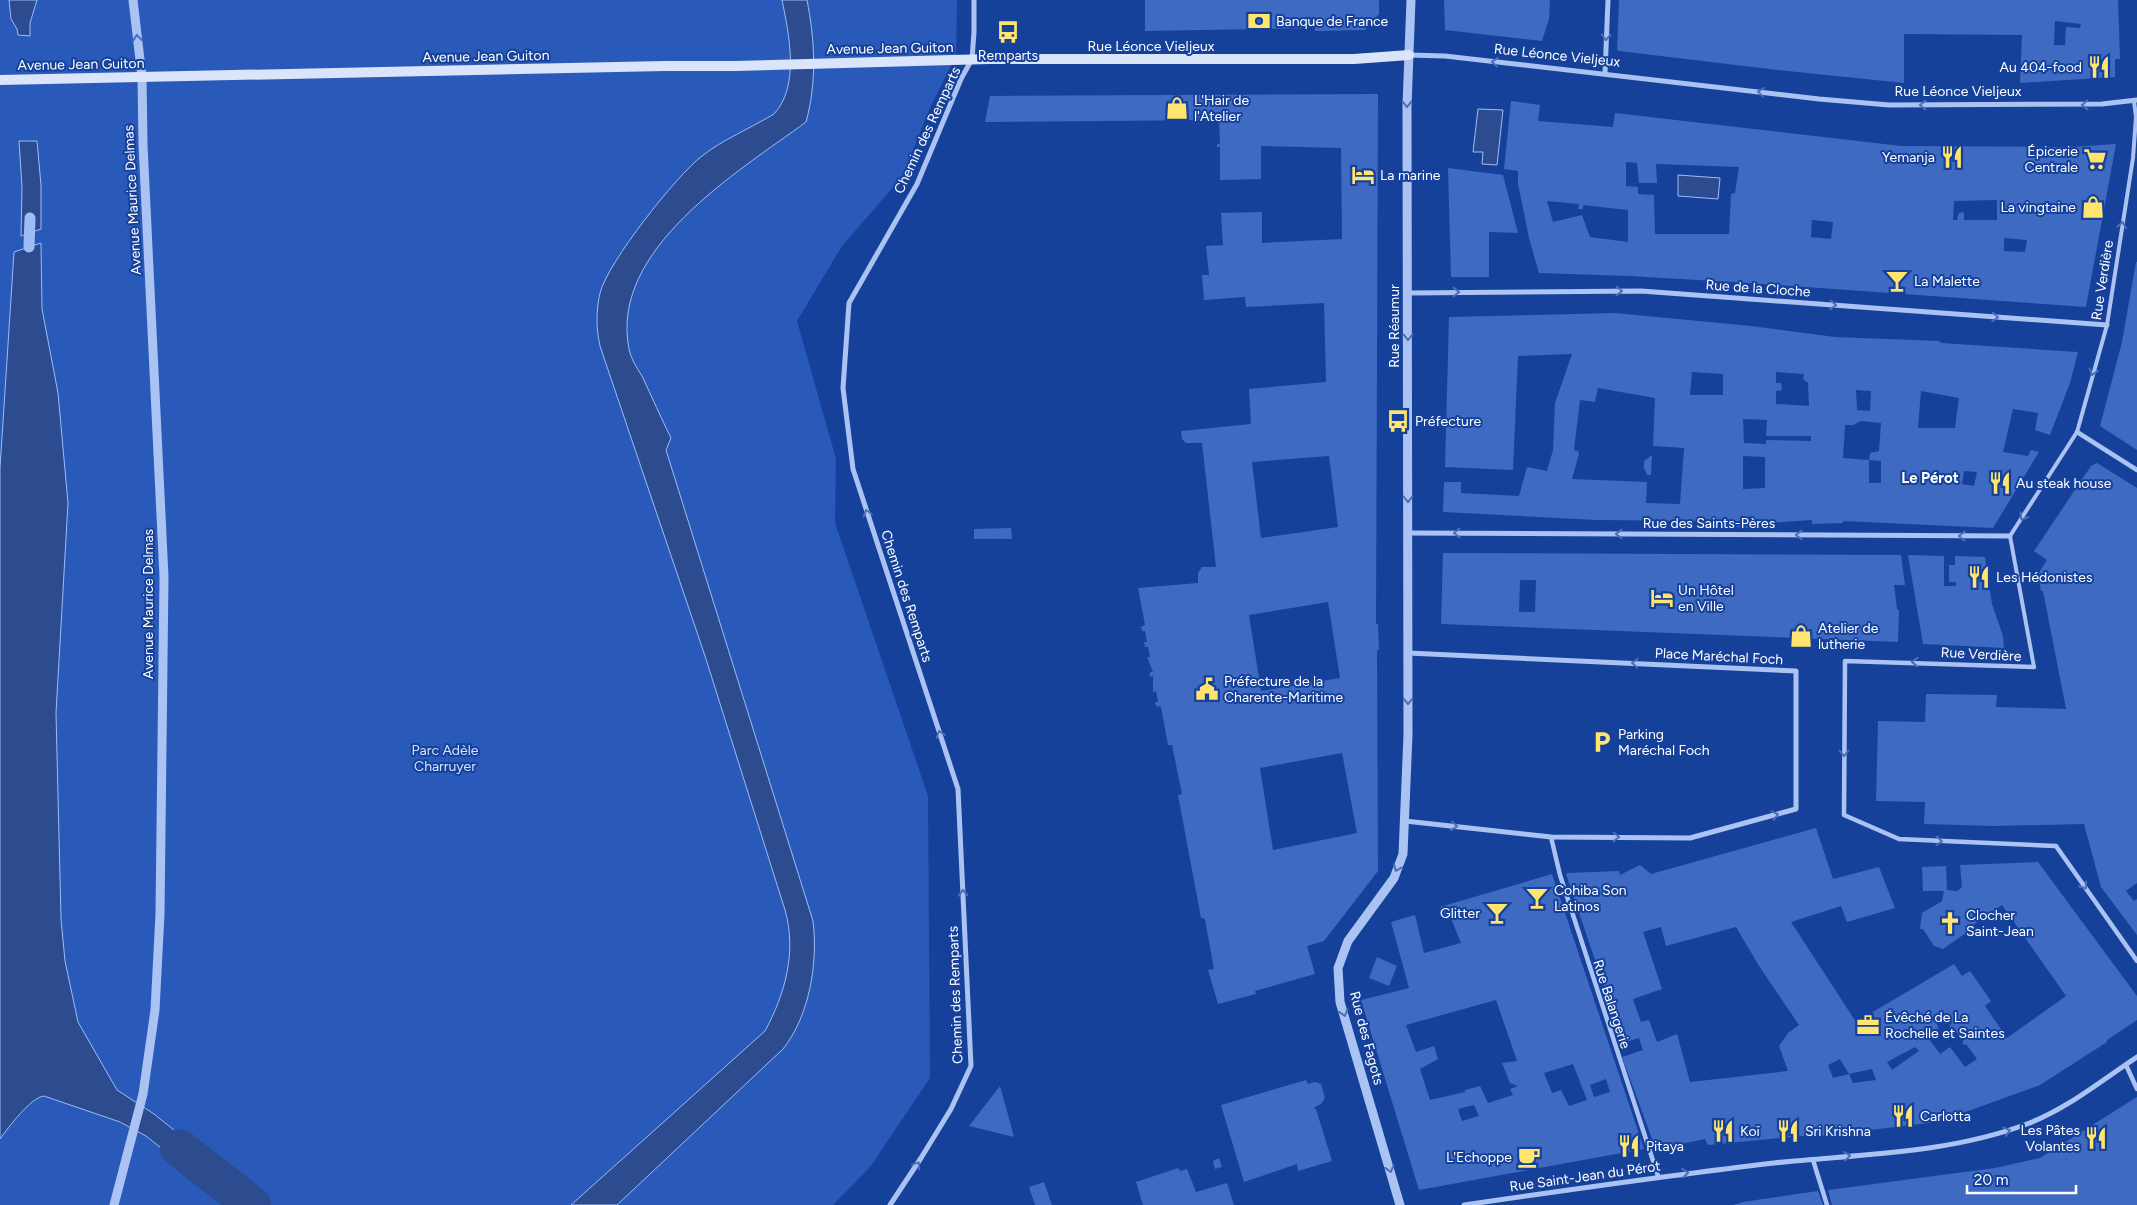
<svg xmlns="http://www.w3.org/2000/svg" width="2137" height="1205" font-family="Figtree,sans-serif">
<rect width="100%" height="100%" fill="#16419b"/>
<path fill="#295ab9" d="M0 0H957L956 56 930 108 902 177 842 246 797 321 836 459 835 523 928 796 930 1078 870 1167 833 1205H0Z"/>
<g fill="#2d4c8f" stroke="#9ebcf5">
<path d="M9 0H37L30 23V36L18 35 17 29 11 19Z"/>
<path d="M782 0H807C815 41 817 82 806 122 738 172 609 249 629 349 631 359 637 368 642 376 652 397 661 418 671 438L666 450 813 921C818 962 810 1015 783 1049L617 1205H571L765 1031C785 994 797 952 785 910L705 656 600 346C596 329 596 310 600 293 608 262 676 176 702 156 722 140 751 128 774 114 800 86 789 34 782 0Z"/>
<path d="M1478 109 1503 110 1497 165 1482 164 1483 152H1473Z"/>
<path d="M19 141H37L41 185V229L21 236 22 187Z"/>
<path d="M1678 175 1720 178 1718 199 1678 196Z"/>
<path d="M41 243 42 309 58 393 68 503 56 713 61 919 65 961 78 1022 117 1090 154 1114 225 1171 211 1188 146 1136 120 1122 44 1096C31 1097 8 1128 0 1139V468L14 252Z"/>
<path d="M241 1184 269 1205H229L225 1202Z"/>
</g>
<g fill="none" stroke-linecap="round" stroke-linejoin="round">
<path stroke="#9ebcf5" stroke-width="11" d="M29 247 30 218"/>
<path stroke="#2d4c8f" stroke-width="38" d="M179 1148 252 1205"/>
</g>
<g fill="#3e6ac1" fill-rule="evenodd">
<path d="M1145 0H1379V14L1365 30 1315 31V28L1145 31Z"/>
<path d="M1444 0H1550L1549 19 1542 41 1445 30Z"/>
<path d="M1619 0H2118L2120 59H2115V77L2020 83 2022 35 1904 34V83L1769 69 1619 51 1617 50ZM2055 21 2081 24 2080 28 2066 27 2065 45H2054Z"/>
<path d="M1378 94 1376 624H1378L1379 650H1377L1378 871 1324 941 1307 946 1315 974 1255 991 1256 994 1218 1004 1208 970 1214 969 1205 920 1204 918H1201L1178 795 1182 794 1172 745H1168L1161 707 1156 706 1155 702H1158L1156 691 1153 692V676L1150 677V672H1153L1147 657H1150L1148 647H1145L1144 642H1147L1145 631H1142L1141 627 1145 625 1138 588 1198 583V573L1202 567H1216L1202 443H1186L1182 439 1181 431 1251 424 1249 389 1326 382 1324 303 1246 307 1245 297 1204 300 1202 275H1209L1206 246 1223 245 1221 213 1262 212V243L1342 239 1341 148 1261 146V179L1220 180V147H1217V144H1220L1219 119 1216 118V120L985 122 990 96ZM1329 456 1338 527 1261 538 1252 462ZM1328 602 1340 678 1261 691 1249 615ZM1342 753 1357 833 1273 850 1260 768Z"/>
<path d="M1511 101 1540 105 1538 121 1613 127 1615 113 1901 146 2072 147 2116 144 2086 307 1749 283 1629 276 1539 273 1529 238 1518 184V171L1504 169ZM1626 162 1637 163 1639 183H1657L1656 164 1739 167 1735 193 1731 194 1729 234H1655L1654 195 1638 194V187L1626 186ZM1997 200V220H1964V212L1959 213 1957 220H1953L1954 201ZM1547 201 1579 204 1578 209H1583V205L1628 210V242L1590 237 1582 215 1553 222ZM1812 220 1833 222 1831 239 1811 237ZM2004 238 2027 240 2025 252 2004 251Z"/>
<path d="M1448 168 1503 175 1518 233 1489 232V277H1451Z"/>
<path d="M2136 262H2137V450L2100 426 2122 342Z"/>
<path d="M1615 313 1751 326 1835 337 1939 341 1941 343 2078 352 2070 383 2050 435 2035 430 2038 413 2013 409 2003 452 2028 456 2031 450 2039 452 1993 528 1843 521V523L1812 524V520L1764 523 1754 528 1714 526 1713 521 1596 520 1443 512 1444 482H1461V493L1519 496 1527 467 1547 471 1553 450 1555 403 1572 354 1518 356 1513 470 1445 467 1449 317ZM1692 372 1723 374V395H1690ZM1776 372 1804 374 1803 379 1808 383 1809 406 1776 404V391L1782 390 1781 383H1776ZM1598 388 1655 398 1653 446 1684 448 1680 504 1646 503 1647 482 1572 479 1579 454 1578 451 1574 450 1580 400 1595 402ZM1856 390 1871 391 1870 411 1857 410ZM1921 391 1959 398 1955 428H1918ZM1743 419 1767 420 1766 436H1811V441L1766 440V444L1744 443ZM1861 421 1881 423 1879 451 1870 453 1869 460 1881 461V483H1869V460L1843 458 1845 425H1853ZM1743 456 1765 457V488L1743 489ZM1964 471 1977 472 1974 486 1962 484Z"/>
<path d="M1652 455 1651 475H1647L1644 468V461Z"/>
<path d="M2097 463 2137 488V883L2126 891 2134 901 2137 899V935L2101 887 2084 824 1993 826 1924 824 1925 802 1876 801 1878 721 1925 722 1926 694 1997 695 1996 707 2066 709 2043 591H2041L2038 574 2047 560 2034 551 2091 466Z"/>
<path d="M1011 528 1012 539H974V529Z"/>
<path d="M1443 553 1901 555 1905 585H1894L1897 609 1899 610 1898 642 1441 624ZM1520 580H1536L1535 612H1519Z"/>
<path d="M1908 555 1944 556V586H1956V582H1949V565H1955V556L1985 557 1992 604 2003 636 2004 648 1923 644Z"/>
<path d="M1816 828 1833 879 1879 867 1895 908 1847 922 1841 906 1791 922 1856 1022 1954 964 1962 976 1970 971 1991 1001 1985 1006 2007 1038 2066 996 2002 905 1973 925V928L1943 949 1934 946 1923 929H1920L1922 913 1942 901 1944 891H1923L1922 867 1946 866 1947 890 1957 891 1962 887 1960 865 2038 862 2137 996V1020L2107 1040V1042L2040 1085 1946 1119 1928 1123 1813 1137 1812 1135 1708 1145 1705 1139 1681 1144 1680 1146 1655 1147 1622 1057 1643 1050 1639 1038 1623 1043 1566 874 1567 873 1619 871 1620 875 1640 865 1651 874ZM1661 927 1666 946 1736 927 1759 966 1799 1025 1788 1033 1779 1046 1788 1071 1690 1082 1677 1034 1657 1042 1649 1020 1641 1022 1633 999 1662 989 1643 932ZM1946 1015 1952 1023 1949 1026 1951 1028 1952 1026 1964 1042 1962 1043 1964 1045 1966 1044 1977 1059 1965 1067 1950 1047 1940 1054 1927 1036 1939 1028 1936 1023ZM1915 1047 1919 1051 1892 1070 1887 1062ZM1840 1059 1849 1074 1872 1069 1876 1080 1853 1083 1849 1074 1833 1078 1828 1065Z"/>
<path d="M1552 874 1644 1149 1419 1190 1361 1000 1409 988 1391 922 1415 915 1424 953 1461 943 1450 916 1444 918 1440 907ZM1496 1000 1517 1061 1502 1063 1510 1083 1518 1086 1510 1089 1513 1095 1488 1103 1480 1086 1465 1090V1092L1430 1100 1420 1069 1438 1059 1434 1046 1416 1052 1406 1025ZM1573 1064 1587 1100 1569 1106 1561 1090 1552 1093 1544 1073ZM1606 1079 1610 1092 1594 1097 1590 1085ZM1474 1105 1479 1116 1462 1121 1458 1109Z"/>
<path d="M1377 957 1397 966 1389 986 1369 978Z"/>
<path d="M1306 1080 1308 1084 1315 1082 1321 1084 1325 1098 1321 1104 1315 1107 1314 1109H1316L1332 1161 1298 1171 1297 1164 1244 1182 1221 1105Z"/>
<path d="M1000 1086 1010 1122 1014 1137 969 1126Z"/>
<path d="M2137 1097V1205H1832L1828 1190 1995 1168 2040 1158Z"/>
<path d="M1219 1158 1222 1167 1215 1169 1213 1161Z"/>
<path d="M1178 1168 1180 1171 1187 1169 1196 1192 1227 1183 1234 1205H1143L1136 1182Z"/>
<path d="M1044 1182 1052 1205H1035L1029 1187Z"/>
<path d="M1818 1191 1823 1205H1733L1743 1202Z"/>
</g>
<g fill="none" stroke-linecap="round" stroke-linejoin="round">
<path stroke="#abc3f2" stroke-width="4" d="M2034 667 2010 536 2077 432 2107 325 2133 158 2136 117 2134 101"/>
<g stroke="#abc3f2" stroke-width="4.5">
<path d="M2077 432 2137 470"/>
<path d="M2034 667 1845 661 1844 815 1899 839 2056 846 2137 961"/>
<path d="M1551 837 1560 875 1658 1176"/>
<path d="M2126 1065 2137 1089"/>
<path d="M1813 1160 1827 1205"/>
</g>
<g stroke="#abc3f2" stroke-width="5">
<path d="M1409 55 1445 56 1819 99 1889 105 2102 104 2137 100"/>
<path d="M1605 73 1608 0"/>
<path d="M1408 293 1641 291 2107 325"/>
<path d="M1408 533 2010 536"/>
<path d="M1405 821 1551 837 1690 838 1796 809V671L1408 653"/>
<path d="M890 1205 921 1158 951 1109 971 1066 958 789 853 469 843 388 849 303 917 184 961 79 972 59 974 32V0"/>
<path d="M1464 1205C1567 1190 1670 1175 1774 1163 1859 1154 1947 1154 2027 1124 2067 1109 2102 1080 2137 1057"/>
</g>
<g stroke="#abc3f2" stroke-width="9">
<path d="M114 1205 143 1094 155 1010 160 914 164 577 143 145 142 77 133 0"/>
<path d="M1400 1205 1340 1002 1338 968 1348 941 1394 878 1403 854 1408 735 1407 106 1411 0"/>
</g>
<path stroke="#dae5fc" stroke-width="10" d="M0 80 665 66H735L989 59H1354L1409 55"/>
</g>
<defs><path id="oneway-chevron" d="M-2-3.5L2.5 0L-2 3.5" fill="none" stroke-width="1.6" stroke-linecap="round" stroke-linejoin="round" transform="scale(1.25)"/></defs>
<g stroke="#4a6eb9">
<use href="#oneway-chevron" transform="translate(1606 37) rotate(93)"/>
<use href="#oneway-chevron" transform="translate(137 38) rotate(-97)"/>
<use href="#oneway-chevron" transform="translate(1495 62) rotate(-174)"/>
<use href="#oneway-chevron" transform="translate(1761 92) rotate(-173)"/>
<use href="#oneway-chevron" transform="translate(1407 104) rotate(90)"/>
<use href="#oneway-chevron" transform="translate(1923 105) rotate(-179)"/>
<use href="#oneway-chevron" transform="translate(2085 105) rotate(179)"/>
<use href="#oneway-chevron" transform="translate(2122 225) rotate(-81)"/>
<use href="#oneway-chevron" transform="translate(1619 291)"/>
<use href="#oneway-chevron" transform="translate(1456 292)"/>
<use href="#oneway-chevron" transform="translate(1833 305) rotate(4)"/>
<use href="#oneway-chevron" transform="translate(1995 317) rotate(4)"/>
<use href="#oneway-chevron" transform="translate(1408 337) rotate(90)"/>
<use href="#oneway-chevron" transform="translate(2093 372) rotate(106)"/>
<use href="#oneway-chevron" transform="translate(1408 499) rotate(90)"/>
<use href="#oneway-chevron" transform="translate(867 513) rotate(-108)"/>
<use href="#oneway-chevron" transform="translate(2023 517) rotate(122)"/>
<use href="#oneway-chevron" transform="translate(1457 533) rotate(-180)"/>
<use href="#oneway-chevron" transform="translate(1619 534) rotate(-180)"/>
<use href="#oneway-chevron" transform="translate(1799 535) rotate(-180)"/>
<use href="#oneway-chevron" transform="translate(1962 536) rotate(-179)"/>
<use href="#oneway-chevron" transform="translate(1915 662) rotate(-178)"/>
<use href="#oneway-chevron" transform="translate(1635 663) rotate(-177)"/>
<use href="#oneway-chevron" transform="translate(1408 701) rotate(90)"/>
<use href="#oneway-chevron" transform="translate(940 734) rotate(-108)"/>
<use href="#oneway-chevron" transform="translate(1844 753) rotate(90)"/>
<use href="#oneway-chevron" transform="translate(1775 815) rotate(-15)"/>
<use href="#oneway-chevron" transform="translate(1454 826) rotate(6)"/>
<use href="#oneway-chevron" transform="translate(1616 837) rotate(1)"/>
<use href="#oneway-chevron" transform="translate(1939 841) rotate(3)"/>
<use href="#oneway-chevron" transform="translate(1397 868) rotate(112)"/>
<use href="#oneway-chevron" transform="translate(2084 886) rotate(55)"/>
<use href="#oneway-chevron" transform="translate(963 893) rotate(-93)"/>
<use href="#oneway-chevron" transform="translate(1344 1013) rotate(73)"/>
<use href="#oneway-chevron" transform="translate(2007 1131) rotate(-17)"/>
<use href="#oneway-chevron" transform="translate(1847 1156) rotate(-6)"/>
<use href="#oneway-chevron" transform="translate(917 1165) rotate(-56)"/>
<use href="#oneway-chevron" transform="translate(1390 1169) rotate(73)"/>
<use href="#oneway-chevron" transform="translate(1685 1173) rotate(-6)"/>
</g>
<defs>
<symbol id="bank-bare" viewBox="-9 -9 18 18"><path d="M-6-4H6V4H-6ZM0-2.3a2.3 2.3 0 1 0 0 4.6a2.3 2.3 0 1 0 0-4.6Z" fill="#ffe56d" stroke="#16419b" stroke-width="2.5" paint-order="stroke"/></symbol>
<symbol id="bus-bare" viewBox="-9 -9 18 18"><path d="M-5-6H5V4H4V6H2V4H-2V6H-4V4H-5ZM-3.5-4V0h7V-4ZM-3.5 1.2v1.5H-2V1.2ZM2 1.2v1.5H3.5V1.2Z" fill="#ffe56d" stroke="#16419b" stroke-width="2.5" paint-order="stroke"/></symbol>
<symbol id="restaurant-bare" viewBox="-9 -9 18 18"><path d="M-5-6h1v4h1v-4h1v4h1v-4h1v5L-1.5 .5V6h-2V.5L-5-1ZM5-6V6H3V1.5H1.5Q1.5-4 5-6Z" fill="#ffe56d" stroke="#16419b" stroke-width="2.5" paint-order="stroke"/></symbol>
<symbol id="shop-bare" viewBox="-9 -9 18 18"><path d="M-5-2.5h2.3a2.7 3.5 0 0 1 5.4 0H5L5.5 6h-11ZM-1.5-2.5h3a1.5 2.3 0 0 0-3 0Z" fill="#ffe56d" stroke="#16419b" stroke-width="2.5" paint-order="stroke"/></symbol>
<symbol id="supermarket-bare" viewBox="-9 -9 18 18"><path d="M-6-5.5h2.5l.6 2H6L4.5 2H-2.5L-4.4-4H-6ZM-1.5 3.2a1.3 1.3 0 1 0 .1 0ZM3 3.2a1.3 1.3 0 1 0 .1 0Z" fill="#ffe56d" stroke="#16419b" stroke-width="2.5" paint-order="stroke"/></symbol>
<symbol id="hotel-bare" viewBox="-9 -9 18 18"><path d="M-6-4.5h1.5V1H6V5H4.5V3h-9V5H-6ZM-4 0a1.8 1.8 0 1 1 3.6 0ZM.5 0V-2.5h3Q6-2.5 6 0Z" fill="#ffe56d" stroke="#16419b" stroke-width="2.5" paint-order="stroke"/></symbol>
<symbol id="bar-bare" viewBox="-9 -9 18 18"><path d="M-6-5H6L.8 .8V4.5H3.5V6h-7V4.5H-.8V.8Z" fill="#ffe56d" stroke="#16419b" stroke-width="2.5" paint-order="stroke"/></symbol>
<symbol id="civic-bare" viewBox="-9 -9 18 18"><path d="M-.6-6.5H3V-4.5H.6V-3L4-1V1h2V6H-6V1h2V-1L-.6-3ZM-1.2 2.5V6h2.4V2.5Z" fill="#ffe56d" stroke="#16419b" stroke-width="2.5" paint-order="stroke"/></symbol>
<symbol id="parking-bare" viewBox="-9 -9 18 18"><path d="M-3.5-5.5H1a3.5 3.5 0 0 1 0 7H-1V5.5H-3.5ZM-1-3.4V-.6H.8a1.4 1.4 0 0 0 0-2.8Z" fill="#ffe56d" stroke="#16419b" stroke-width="2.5" paint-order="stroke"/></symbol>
<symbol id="church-bare" viewBox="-9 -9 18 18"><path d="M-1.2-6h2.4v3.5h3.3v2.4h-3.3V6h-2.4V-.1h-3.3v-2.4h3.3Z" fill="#ffe56d" stroke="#16419b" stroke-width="2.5" paint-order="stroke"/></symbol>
<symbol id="office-bare" viewBox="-9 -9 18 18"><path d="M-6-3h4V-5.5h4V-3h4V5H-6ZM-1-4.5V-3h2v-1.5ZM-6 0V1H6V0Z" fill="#ffe56d" stroke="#16419b" stroke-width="2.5" paint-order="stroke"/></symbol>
<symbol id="cafe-bare" viewBox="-9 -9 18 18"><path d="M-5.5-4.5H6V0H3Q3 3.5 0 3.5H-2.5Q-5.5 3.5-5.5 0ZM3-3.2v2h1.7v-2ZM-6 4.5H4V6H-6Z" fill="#ffe56d" stroke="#16419b" stroke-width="2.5" paint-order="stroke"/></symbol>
</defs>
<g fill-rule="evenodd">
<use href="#bank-bare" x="1243" y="5" width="32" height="32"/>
<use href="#bus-bare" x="992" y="16" width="32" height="32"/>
<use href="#restaurant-bare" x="2083" y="51" width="32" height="32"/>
<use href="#shop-bare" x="1161" y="92" width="32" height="32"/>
<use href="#restaurant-bare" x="1936" y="141" width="32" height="32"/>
<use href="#supermarket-bare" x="2079" y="143" width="32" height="32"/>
<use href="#hotel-bare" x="1347" y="159" width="32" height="32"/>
<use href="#shop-bare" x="2077" y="191" width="32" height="32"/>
<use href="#bar-bare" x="1881" y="265" width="32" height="32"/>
<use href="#bus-bare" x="1382" y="405" width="32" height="32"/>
<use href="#restaurant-bare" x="1984" y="467" width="32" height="32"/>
<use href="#restaurant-bare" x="1963" y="561" width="32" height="32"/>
<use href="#hotel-bare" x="1646" y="582" width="32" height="32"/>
<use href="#shop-bare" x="1785" y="620" width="32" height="32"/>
<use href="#civic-bare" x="1191" y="673" width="32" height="32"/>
<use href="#parking-bare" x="1586" y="726" width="32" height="32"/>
<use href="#bar-bare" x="1521" y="882" width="32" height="32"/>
<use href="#bar-bare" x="1481" y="897" width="32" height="32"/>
<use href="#church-bare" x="1934" y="907" width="32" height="32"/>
<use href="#office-bare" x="1852" y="1009" width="32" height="32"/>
<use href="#restaurant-bare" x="1887" y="1100" width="32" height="32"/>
<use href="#restaurant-bare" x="1707" y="1115" width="32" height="32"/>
<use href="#restaurant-bare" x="1772" y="1115" width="32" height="32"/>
<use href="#restaurant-bare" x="2080" y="1122" width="32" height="32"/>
<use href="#restaurant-bare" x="1613" y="1130" width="32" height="32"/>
<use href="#cafe-bare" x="1513" y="1141" width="32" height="32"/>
</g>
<g text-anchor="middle" stroke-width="4" stroke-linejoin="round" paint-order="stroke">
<g font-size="14" fill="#fff" stroke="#16419b" text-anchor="start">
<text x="1276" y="26">Banque de France</text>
<text x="1008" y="60" text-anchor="middle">Remparts</text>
<text x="2082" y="72" text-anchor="end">Au 404-food</text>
<text x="1194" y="105">L'Hair de<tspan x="1194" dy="16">l'Atelier</tspan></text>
<text x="2078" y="156" text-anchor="end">Épicerie<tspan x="2078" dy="16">Centrale</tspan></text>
<text x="1935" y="162" text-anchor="end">Yemanja</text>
<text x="1380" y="180">La marine</text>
<text x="2076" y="212" text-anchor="end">La vingtaine</text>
<text x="1914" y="286">La Malette</text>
<text x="1415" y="426">Préfecture</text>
<text x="2016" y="488">Au steak house</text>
<text x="1996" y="582">Les Hédonistes</text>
<text x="1678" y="595">Un Hôtel<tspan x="1678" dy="16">en Ville</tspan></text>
<text x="1818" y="633">Atelier de<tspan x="1818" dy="16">lutherie</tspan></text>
<text x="1224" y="686">Préfecture de la<tspan x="1224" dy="16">Charente-Maritime</tspan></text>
<text x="1618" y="739">Parking<tspan x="1618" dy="16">Maréchal Foch</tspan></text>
<text x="1554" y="895">Cohiba Son<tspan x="1554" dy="16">Latinos</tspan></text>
<text x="1480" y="918" text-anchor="end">Glitter</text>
<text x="1966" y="920">Clocher<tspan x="1966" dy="16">Saint-Jean</tspan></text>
<text x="1885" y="1022">Évêché de La<tspan x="1885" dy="16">Rochelle et Saintes</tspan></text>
<text x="1920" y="1121">Carlotta</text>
<text x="2080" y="1135" text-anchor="end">Les Pâtes<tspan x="2080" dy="16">Volantes</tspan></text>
<text x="1740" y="1136">Koï</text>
<text x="1805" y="1136">Sri Krishna</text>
<text x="1646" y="1151">Pitaya</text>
<text x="1512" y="1162" text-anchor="end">L'Echoppe</text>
</g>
<g font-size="14" fill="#fff" stroke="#16419b">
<text x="1151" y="51">Rue Léonce Vieljeux</text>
<text transform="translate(890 48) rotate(-1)" y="5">Avenue Jean Guiton</text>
<text transform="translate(1557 55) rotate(6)" y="5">Rue Léonce Vieljeux</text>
<text transform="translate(486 56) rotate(-1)" y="5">Avenue Jean Guiton</text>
<text transform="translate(81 64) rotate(-1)" y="5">Avenue Jean Guiton</text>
<text x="1958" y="96">Rue Léonce Vieljeux</text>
<text transform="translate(927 130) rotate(-65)" y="5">Chemin des Remparts</text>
<text transform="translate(132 200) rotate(-93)" y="5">Avenue Maurice Delmas</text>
<text transform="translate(2102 280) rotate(-81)" y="5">Rue Verdière</text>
<text transform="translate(1758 288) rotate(4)" y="5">Rue de la Cloche</text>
<text transform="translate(1394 326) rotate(-90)" y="5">Rue Réaumur</text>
<text x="1709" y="528">Rue des Saints-Pères</text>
<text transform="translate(907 596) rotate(72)" y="5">Chemin des Remparts</text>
<text transform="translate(148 604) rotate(-90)" y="5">Avenue Maurice Delmas</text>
<text transform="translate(1981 654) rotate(3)" y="5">Rue Verdière</text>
<text transform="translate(1719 656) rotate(3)" y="5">Place Maréchal Foch</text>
<text transform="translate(955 995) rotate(-92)" y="5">Chemin des Remparts</text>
<text transform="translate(1612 1004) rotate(72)" y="5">Rue Balangerie</text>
<text transform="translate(1367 1038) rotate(75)" y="5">Rue des Fagots</text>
<text transform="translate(1585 1176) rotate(-8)" y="5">Rue Saint-Jean du Pérot</text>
</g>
<g font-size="14" fill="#d3e1fd" stroke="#16419b">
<text x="445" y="755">Parc Adèle<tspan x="445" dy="16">Charruyer</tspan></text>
</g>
<g font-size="15" font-weight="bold" fill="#fff" stroke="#16419b">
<text x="1930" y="483">Le Pérot</text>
</g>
</g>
<path d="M1967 1185v8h109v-8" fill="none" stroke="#ffffff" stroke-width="2.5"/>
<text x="1974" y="1185" font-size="15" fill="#ffffff" stroke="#16419b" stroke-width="4" paint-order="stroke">20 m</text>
</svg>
